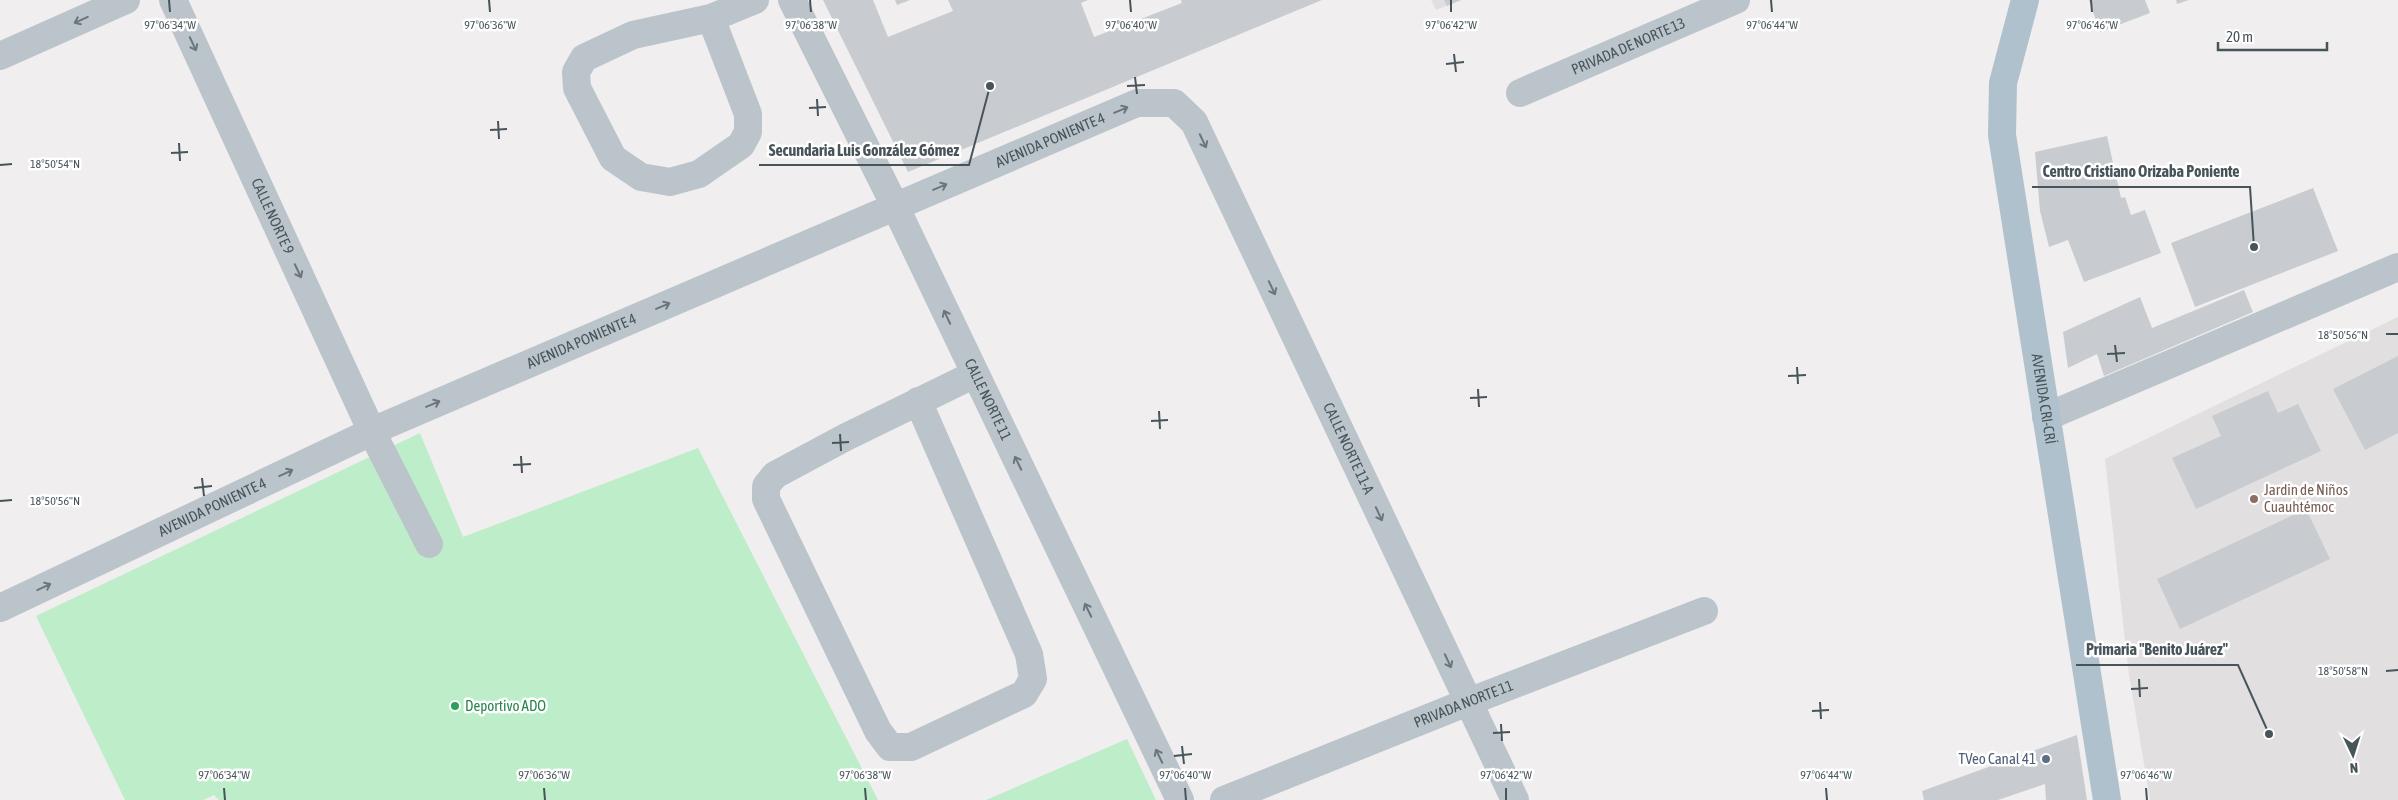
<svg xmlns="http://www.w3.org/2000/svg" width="2398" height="800" font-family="'Asap Condensed',sans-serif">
<rect width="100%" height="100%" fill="#f0eeee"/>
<g fill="#e1dfdf">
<path d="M1431 0H1461L1436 10Z"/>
<path d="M2398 317V800H2150L2128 668 2105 459Z"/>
</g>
<g fill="#beedc9">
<path d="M420 433 463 537 698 448 878 800H219L214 795 203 800H125L36 616Z"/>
<path d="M1127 739 1156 800H986Z"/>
</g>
<g fill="#c8ccd0">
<path d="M823 0H873L888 37 953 11 948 0H1088L1081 3 1094 37 1182 3 1181 0H1322L908 172Z"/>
<path d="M895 0H910L897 5Z"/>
<path d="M1444 0H1461L1447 6Z"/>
<path d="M2089 0H2145L2150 13 2100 32Z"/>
<path d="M2176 0H2189L2177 4Z"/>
<path d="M2107 136 2121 198 2125 197 2131 215 2145 210 2161 253 2084 282 2068 240 2049 247 2040 211 2035 152Z"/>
<path d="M2313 188 2338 251 2195 307 2171 243Z"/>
<path d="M2244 290 2253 312 2104 376 2097 354 2068 368 2063 332 2140 297 2152 328Z"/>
<path d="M2398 356V433L2365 450 2333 389Z"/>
<path d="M2268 391 2278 413 2298 404 2321 451 2196 509 2172 458 2221 436 2212 416Z"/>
<path d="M2306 509 2330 559 2180 629 2157 579Z"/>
<path d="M2077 735 2087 800H2046L2045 784 1998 800H1924L1922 791Z"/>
</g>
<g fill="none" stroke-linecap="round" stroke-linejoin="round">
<g stroke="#bac4ca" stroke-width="28">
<path id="s1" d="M173 0 372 432 429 544"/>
<path id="s2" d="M792 0 895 206 1180 800"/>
<path d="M711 18 748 114V132L741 145 699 174 670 182 641 177 613 158 577 88 576 72 584 58 633 35 711 18 755 0"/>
<path d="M0 56 126 0"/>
<path id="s3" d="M1520 93 1736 0"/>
<path d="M918 401 1029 654 1033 679 1024 694 911 747H890L878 731 766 499V486L775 475 846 437 975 374"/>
<path d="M2046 417 2398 267"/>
<path id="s4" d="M0 608 386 425 1137 103H1174L1194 122 1515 800"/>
<path id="s5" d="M1224 800 1468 702 1704 611"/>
</g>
<path stroke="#afc1cc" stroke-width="28" id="s6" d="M2025 0 2003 83 2002 135 2107 800"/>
</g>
<defs><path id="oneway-shaft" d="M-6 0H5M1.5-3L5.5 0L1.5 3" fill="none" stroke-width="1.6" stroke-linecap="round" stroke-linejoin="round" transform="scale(1.25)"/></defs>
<g stroke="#6a767c">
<use href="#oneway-shaft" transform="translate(81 20) rotate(156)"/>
<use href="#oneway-shaft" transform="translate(193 44) rotate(65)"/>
<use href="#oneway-shaft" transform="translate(1121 110) rotate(-23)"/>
<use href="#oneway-shaft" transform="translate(1203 141) rotate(65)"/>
<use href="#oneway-shaft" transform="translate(940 187) rotate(-23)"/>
<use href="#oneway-shaft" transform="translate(298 271) rotate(65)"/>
<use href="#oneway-shaft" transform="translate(1272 288) rotate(65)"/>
<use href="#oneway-shaft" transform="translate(663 306) rotate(-23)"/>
<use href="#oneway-shaft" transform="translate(947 317) rotate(-115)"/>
<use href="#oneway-shaft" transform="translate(433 404) rotate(-23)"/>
<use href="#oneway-shaft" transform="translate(1018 463) rotate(-116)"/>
<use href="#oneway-shaft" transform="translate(286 473) rotate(-25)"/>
<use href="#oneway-shaft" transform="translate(1379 514) rotate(65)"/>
<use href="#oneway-shaft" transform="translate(44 587) rotate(-25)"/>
<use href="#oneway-shaft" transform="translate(1088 610) rotate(-116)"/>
<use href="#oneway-shaft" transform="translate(1448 661) rotate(65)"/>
<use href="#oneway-shaft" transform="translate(1159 756) rotate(-116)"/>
</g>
<path fill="none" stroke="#47545a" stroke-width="2" d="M169 0 170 12M489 0 490 12M810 0 811 12M1130 0 1131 12M1451 0V12M1771 0 1772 12M2091 0 2092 12M1454 54 1456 72M1446 64 1464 62M1135 77 1137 94M1127 86 1145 85M817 99 818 116M809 108 826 107M498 121 499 139M490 130 507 129M179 143 180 161M171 153 188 152M0 165 12 164M2386 334H2398M2115 345 2117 362M2107 354 2125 353M1797 367 1798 384M1788 376 1806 375M1478 389 1479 407M1470 398 1487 397M1159 411 1160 429M1151 421 1168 420M840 434 841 451M832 443 849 442M521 456 522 473M513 465 531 464M202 478 204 496M194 488 212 486M0 501 12 500M2386 671 2398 670M2139 679 2140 697M2131 689 2148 688M1820 702 1821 719M1812 711 1829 710M1501 724 1502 741M1493 733 1510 732M1182 746 1184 764M1174 756 1192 754M224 788 225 800M544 788 545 800M865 788 866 800M1185 788 1186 800M1506 788V800M1826 788 1827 800M2146 788 2147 800"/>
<circle fill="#8d6e63" stroke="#fff" stroke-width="2" cx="2254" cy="499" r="5"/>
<circle fill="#2e9e5b" stroke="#fff" stroke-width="2" cx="455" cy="706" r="5"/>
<circle fill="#5c6f8a" stroke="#fff" stroke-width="2" cx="2046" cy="759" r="5"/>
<g text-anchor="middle" stroke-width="5" stroke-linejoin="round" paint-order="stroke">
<g font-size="15" fill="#47545a" stroke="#fff">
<text dy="5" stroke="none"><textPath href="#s3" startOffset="118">PRIVADA DE NORTE 13</textPath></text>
<text dy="5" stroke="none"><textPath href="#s4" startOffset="1150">AVENIDA PONIENTE 4</textPath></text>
<text dy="5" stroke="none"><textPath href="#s1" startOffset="238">CALLE NORTE 9</textPath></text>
<text dy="5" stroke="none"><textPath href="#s4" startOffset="640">AVENIDA PONIENTE 4</textPath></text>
<text dy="5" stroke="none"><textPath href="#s2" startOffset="445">CALLE NORTE 11</textPath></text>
<text dy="5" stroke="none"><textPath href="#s6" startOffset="405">AVENIDA CRI-CRÍ</textPath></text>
<text dy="5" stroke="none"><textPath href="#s4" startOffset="1670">CALLE NORTE 11-A</textPath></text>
<text dy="5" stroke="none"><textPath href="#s4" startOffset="235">AVENIDA PONIENTE 4</textPath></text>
<text dy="5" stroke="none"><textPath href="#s5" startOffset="258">PRIVADA NORTE 11</textPath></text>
</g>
<g font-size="15" fill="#785e54" stroke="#fff" text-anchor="start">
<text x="2264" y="495">Jardin de Niños<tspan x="2264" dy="17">Cuauhtémoc</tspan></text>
</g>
<g font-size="15" fill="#27864d" stroke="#fff" text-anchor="start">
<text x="465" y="711">Deportivo ADO</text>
</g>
<g font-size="15" fill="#4e5e75" stroke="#fff" text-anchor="end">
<text x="2036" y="764">TVeo Canal 41</text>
</g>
</g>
<g font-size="12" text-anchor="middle" fill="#47545a" stroke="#fff" stroke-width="5" stroke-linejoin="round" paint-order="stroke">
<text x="170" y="29">97°06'34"W</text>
<text x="490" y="29">97°06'36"W</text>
<text x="811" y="29">97°06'38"W</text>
<text x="1131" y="29">97°06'40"W</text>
<text x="1451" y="29">97°06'42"W</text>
<text x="1772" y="29">97°06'44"W</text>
<text x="2092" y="29">97°06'46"W</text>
<text x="55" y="168">18°50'54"N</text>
<text x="2343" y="339">18°50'56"N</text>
<text x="55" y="505">18°50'56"N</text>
<text x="2343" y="675">18°50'58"N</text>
<text x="224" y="779">97°06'34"W</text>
<text x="544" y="779">97°06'36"W</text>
<text x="865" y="779">97°06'38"W</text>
<text x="1185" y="779">97°06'40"W</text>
<text x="1506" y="779">97°06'42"W</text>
<text x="1826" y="779">97°06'44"W</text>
<text x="2146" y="779">97°06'46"W</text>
</g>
<path fill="none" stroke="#47545a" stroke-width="2" d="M990 86L969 165H759M2254 247L2250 187H2032M2269 734L2238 665H2076"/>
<g fill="#47545a" stroke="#fff" stroke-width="2">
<circle cx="990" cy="86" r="5"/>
<circle cx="2254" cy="247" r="5"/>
<circle cx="2269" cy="734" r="5"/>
</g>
<g font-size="16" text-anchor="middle" font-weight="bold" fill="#47545a" stroke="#fff" stroke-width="5" stroke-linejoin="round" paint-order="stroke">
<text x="864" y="156">Secundaria Luis González Gómez</text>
<text x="2141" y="177">Centro Cristiano Orizaba Poniente</text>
<text x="2157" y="655">Primaria "Benito Juárez"</text>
</g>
<g transform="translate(2353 755) rotate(176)" stroke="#ffffff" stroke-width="4" paint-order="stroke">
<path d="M0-4L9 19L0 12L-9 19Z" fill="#47545a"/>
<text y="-8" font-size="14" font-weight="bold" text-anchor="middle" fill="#47545a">N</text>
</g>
<path d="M2218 42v8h109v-8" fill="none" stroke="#47545a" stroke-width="2.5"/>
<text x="2226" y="42" font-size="15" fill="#47545a" stroke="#ffffff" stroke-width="4" paint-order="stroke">20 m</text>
</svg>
